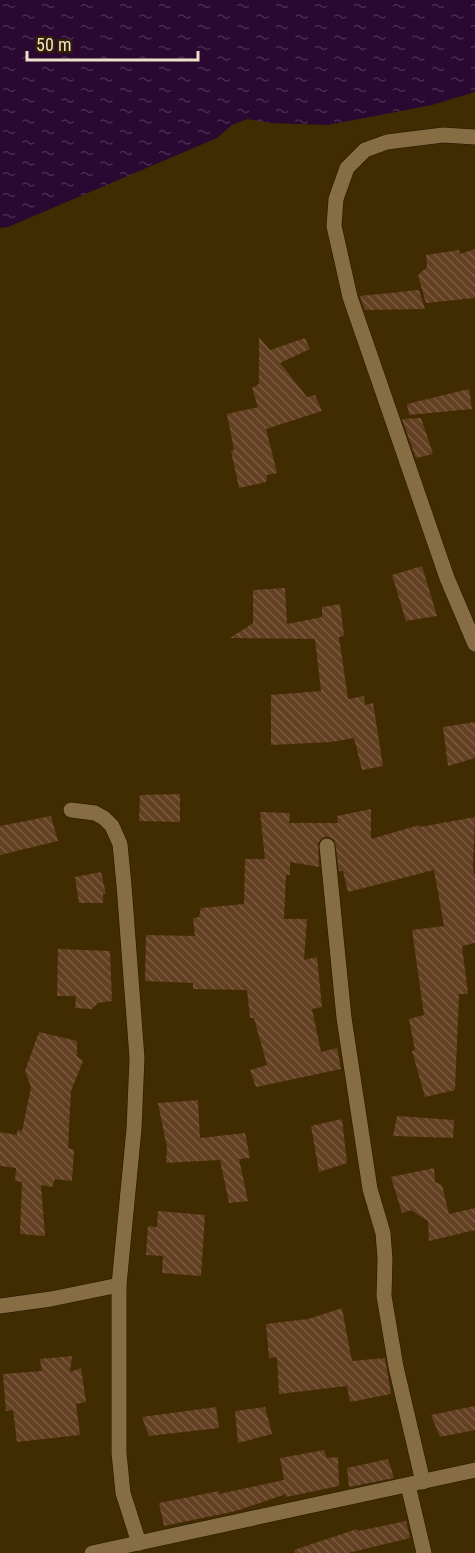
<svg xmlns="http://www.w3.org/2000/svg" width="475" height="1553" font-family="'Roboto Condensed',sans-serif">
<defs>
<pattern id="water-ripples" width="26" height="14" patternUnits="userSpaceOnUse" patternTransform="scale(1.5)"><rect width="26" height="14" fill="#2a0831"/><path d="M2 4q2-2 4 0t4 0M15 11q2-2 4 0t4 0" fill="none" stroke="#492c4e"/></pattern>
<pattern id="building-back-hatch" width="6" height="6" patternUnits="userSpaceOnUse" patternTransform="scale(1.5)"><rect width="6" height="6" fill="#634022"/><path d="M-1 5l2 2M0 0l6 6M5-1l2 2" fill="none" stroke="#7a5b41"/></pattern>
</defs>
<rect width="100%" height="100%" fill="#412b00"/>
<path fill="url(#water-ripples)" d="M0 0H475V92L432 105 328 125 271 123 247 119 232 125 217 138 8 227 0 228Z"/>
<g fill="url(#building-back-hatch)">
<path d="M475 249V298L426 303 418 275 427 267 426 255 459 250 460 254Z"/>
<path d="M419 290 425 309 365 310 360 296Z"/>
<path d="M259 337 270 350 305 338 310 349 280 363 307 397 315 395 322 411 266 429 277 473 267 475 266 482 239 488 231 451 234 450 227 414 258 407 252 388 259 384Z"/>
<path d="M469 389 472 409 409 415 407 404Z"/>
<path d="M421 418 433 454 416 458 402 419Z"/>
<path d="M422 566 437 616 406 621 392 575Z"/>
<path d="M285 588 287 624 322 617V607L340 604 344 636 339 637 348 699 364 696 365 705 373 703 383 766 362 770 354 738 331 742 271 745V695L321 691 315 639 230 638 253 623V590Z"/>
<path d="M475 722V758L448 766 443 727Z"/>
<path d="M180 794V822L139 821 140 795Z"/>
<path d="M371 809V839L419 825 420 827 475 817 473 868 475 876V943L462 946 468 994H459L455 1090 425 1097 412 1051 415 1050 409 1019 424 1015 412 930 444 926 434 870 348 892 343 871H339L335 841 327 836 322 838 318 843 319 867 290 862V875H286L284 919H307L304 960 317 957 322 1007 312 1009 321 1052 337 1048 341 1069 256 1087 250 1070 267 1065 254 1018H250L247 990 193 989V983L145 981 146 935 195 936 193 918 199 917 201 908 244 904 245 859H265L260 812 290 813 289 823H338L337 816Z"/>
<path d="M51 816 58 841 0 855V826Z"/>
<path d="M101 872 106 894H103V903H79L75 877Z"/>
<path d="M58 949 110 951 112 1001 98 1003 92 1009 75 1008 76 996H57Z"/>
<path d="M39 1032 77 1041V1056L83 1061 71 1091 68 1148 74 1150 72 1181 55 1179 52 1187 41 1185 45 1236 20 1234 22 1182 15 1181 16 1168 0 1166V1132L17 1135V1130L22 1131 31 1087 25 1071Z"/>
<path d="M198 1100 200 1138 245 1133 250 1158 239 1159 248 1201 229 1203 220 1160 166 1163 167 1148 158 1103Z"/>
<path d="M397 1116 454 1120 453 1138 393 1136Z"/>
<path d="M342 1119 347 1163 319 1172 311 1126Z"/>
<path d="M434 1168 435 1182 442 1185 449 1214 475 1208V1230L429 1241 428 1221 411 1210 402 1213 391 1177Z"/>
<path d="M158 1211 205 1215 201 1276 162 1273 163 1256 146 1255 148 1226 157 1227Z"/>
<path d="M342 1308 352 1361 385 1358 391 1394 350 1402 347 1386 279 1394 277 1357 269 1358 266 1324 308 1319Z"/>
<path d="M72 1356 70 1372 81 1368 86 1402 76 1404 80 1435 17 1442 13 1410 6 1411 3 1374 42 1371 40 1359Z"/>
<path d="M475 1406V1430L440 1437 431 1415Z"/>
<path d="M216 1407 219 1428 149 1436 142 1417Z"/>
<path d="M265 1407 272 1434 238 1443 235 1411Z"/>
<path d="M324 1450 327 1458 338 1457 339 1486 286 1497V1494L236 1511 164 1526 159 1503 219 1491V1494L284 1480 280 1458Z"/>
<path d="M388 1459 394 1478 349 1487 347 1468Z"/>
<path d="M406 1521 410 1538 348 1553H295L294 1550 357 1529 358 1531Z"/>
</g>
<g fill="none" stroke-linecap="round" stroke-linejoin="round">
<defs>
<g id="minor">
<path d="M475 137 443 135 387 142 365 150 347 168 336 199 334 226 350 297 447 578 475 644"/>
<path d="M71 810 95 813 104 818 112 826 120 844 124 885 137 1058 134 1129 119 1285V1453L123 1493 139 1543"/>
<path d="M327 846 344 1018 370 1189 383 1233 385 1259 384 1296 396 1367 423 1482"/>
<path d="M0 1306 51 1299 119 1285"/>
<path d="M408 1485 424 1553"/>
<path d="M92 1553 475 1470"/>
</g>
</defs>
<use href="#minor" stroke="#211501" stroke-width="16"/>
<use href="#minor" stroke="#866d43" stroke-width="15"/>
</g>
<path d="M27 51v9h171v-9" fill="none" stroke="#eee0ca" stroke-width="3"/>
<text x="36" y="51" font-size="18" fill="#eee0ca" stroke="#332202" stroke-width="4.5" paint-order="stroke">50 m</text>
</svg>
